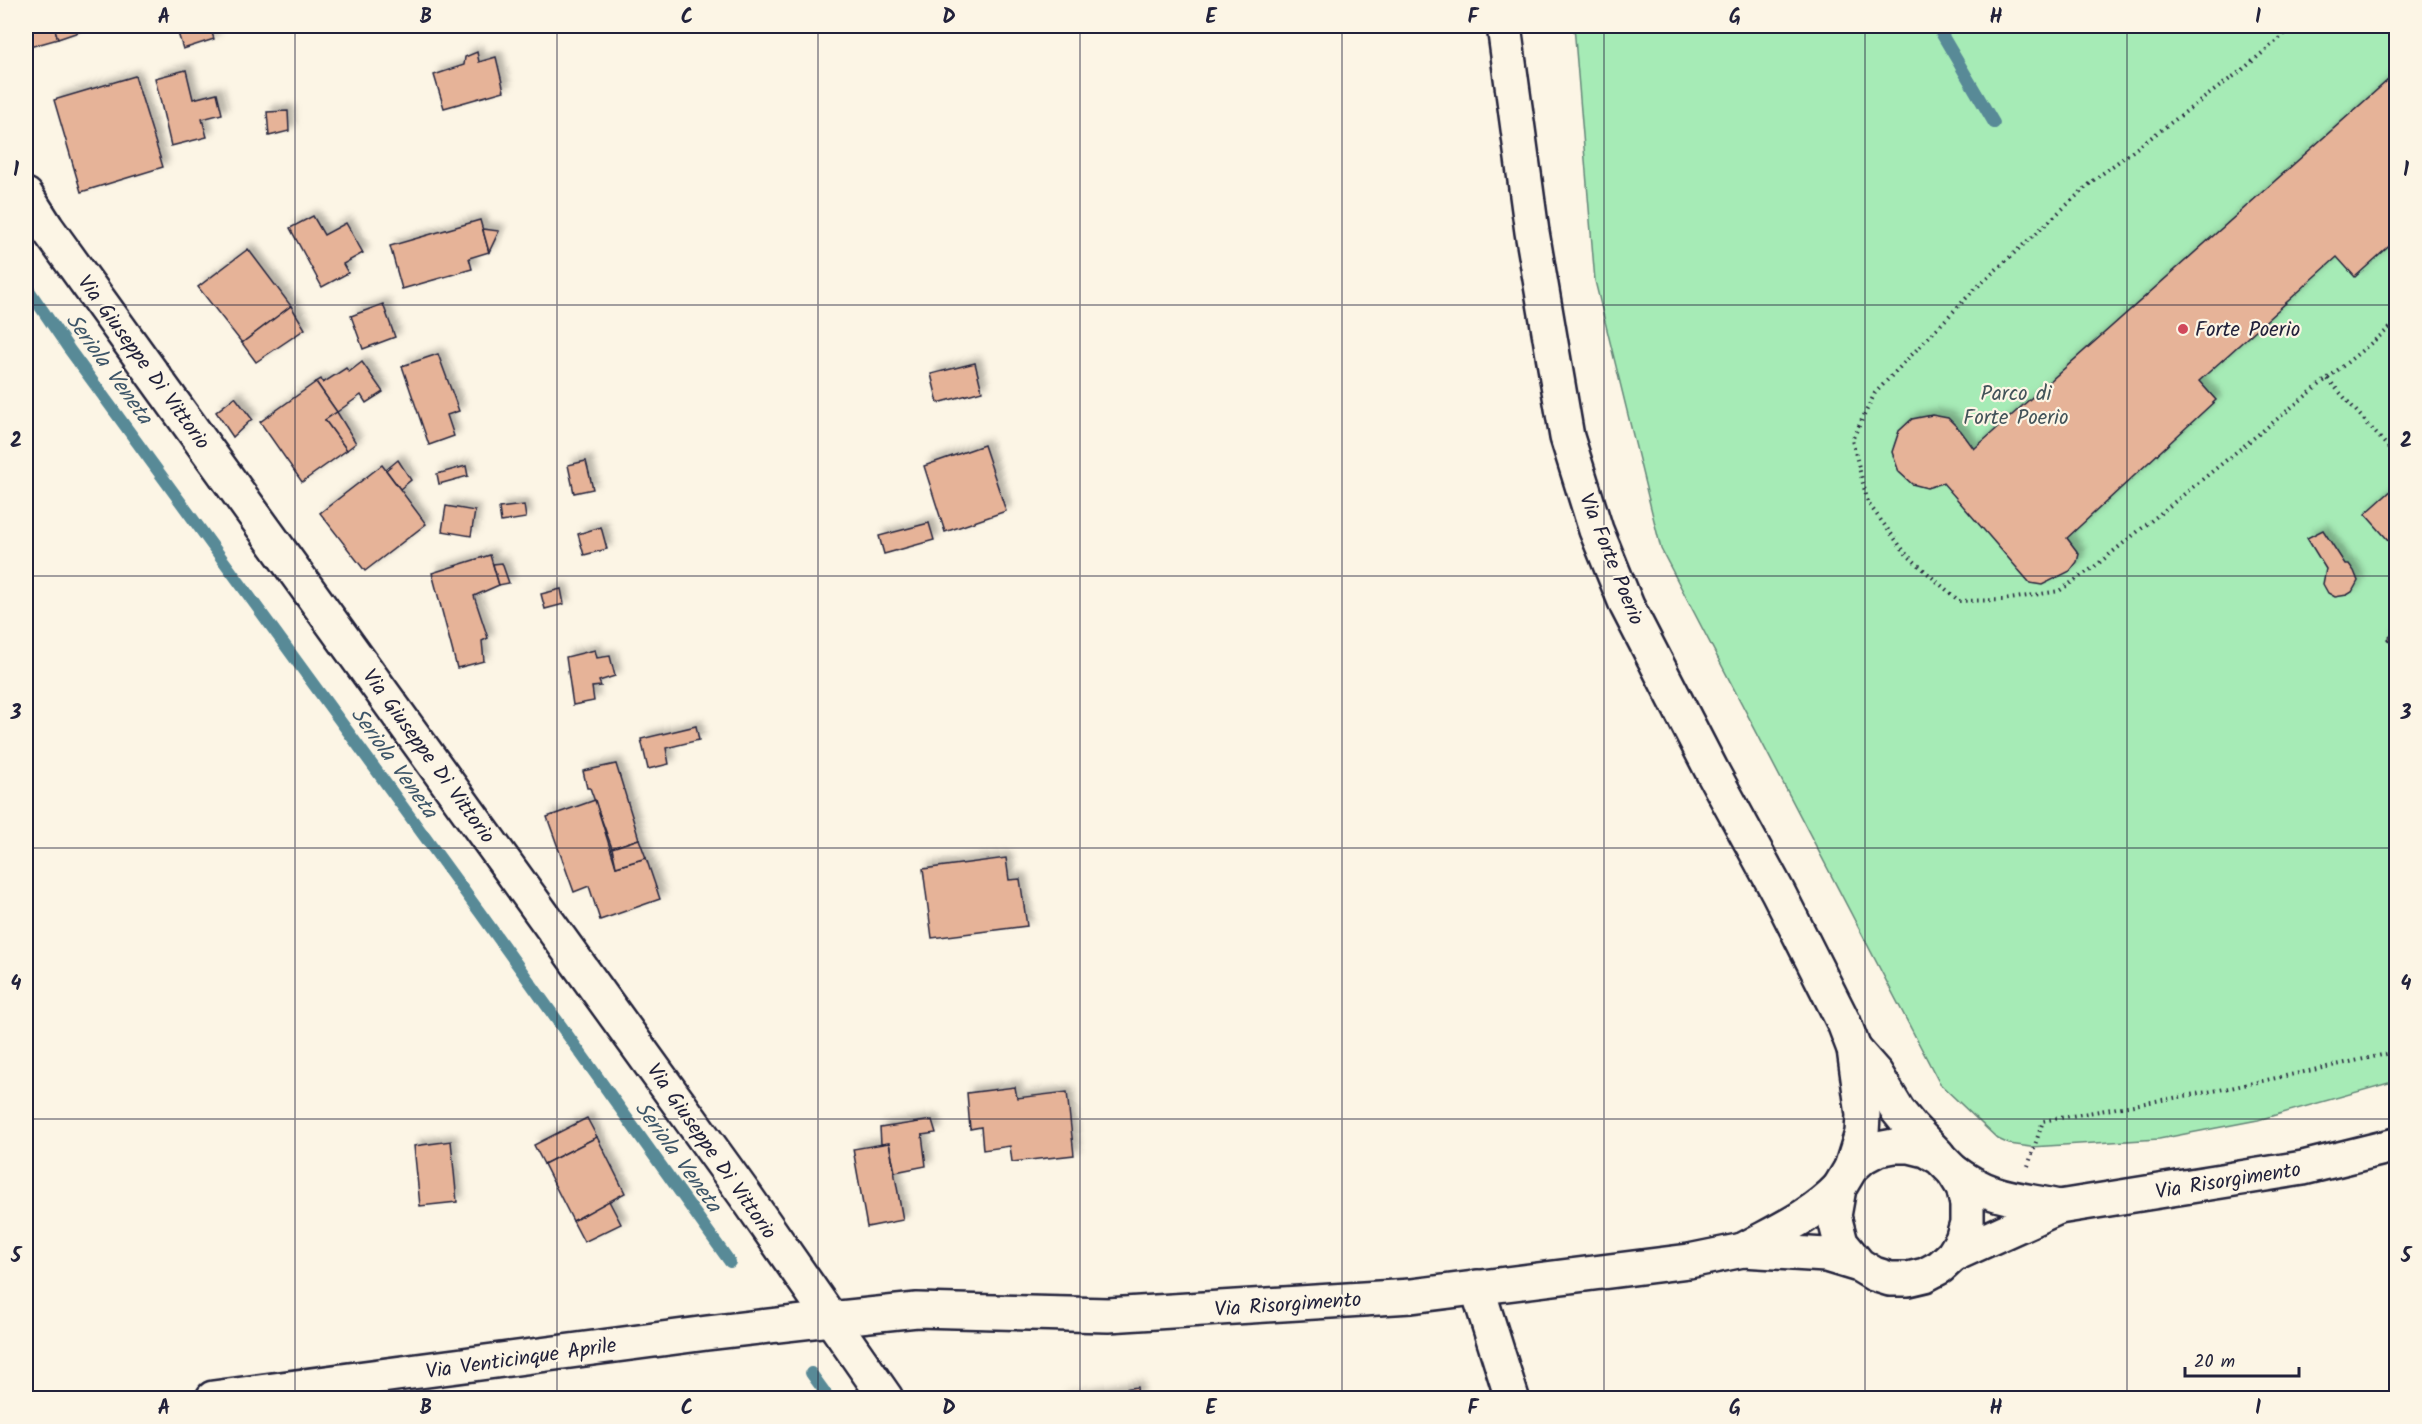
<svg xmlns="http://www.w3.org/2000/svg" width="2422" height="1424" font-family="Kalam,sans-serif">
<defs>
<filter id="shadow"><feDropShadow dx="5.5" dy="-5.5" stdDeviation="3" flood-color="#0004"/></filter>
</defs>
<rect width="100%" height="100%" fill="#fcf5e5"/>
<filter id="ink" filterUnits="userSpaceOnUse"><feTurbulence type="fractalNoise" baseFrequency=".0167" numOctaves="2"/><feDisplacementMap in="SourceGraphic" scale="12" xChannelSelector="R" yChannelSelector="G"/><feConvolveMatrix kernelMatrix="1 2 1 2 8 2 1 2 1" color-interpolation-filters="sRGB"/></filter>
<g filter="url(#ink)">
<path fill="#a6ebb6" stroke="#648678" stroke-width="1.5" d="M1574 26H2396V1081L2258 1120 2159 1139 2031 1147 2009 1144 1998 1139 1940 1084 1661 549 1595 281Z"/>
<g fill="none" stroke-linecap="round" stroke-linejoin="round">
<g stroke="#598a97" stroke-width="12">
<path d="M1937 26 1994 123"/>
<path d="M26 286 69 349 481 914 730 1262"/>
<path d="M811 1373 829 1398"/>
</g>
</g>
<g fill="#e6b398" stroke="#22223b" stroke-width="1.5" filter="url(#shadow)">
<path d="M26 26H54L58 39 26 48Z"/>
<path d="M54 26H96L58 39Z"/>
<path d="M198 26H210L214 39 183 49 178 33Z"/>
<path d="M477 52 479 62 496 57 504 91 444 108 434 75 464 65 465 57Z"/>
<path d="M186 70 193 99 217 93 222 114 202 119 207 137 171 146 155 78Z"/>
<path d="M2396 73V240L2355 277 2337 257 2199 381 2216 400 2067 538 2079 554 2077 562 2070 571 2042 585 2030 583 1943 483 1927 488 1912 484 1899 472 1892 452 1899 431 1912 419 1932 415 1948 418 1961 431 1974 449Z"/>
<path d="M135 76 163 167 81 192 54 100Z"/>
<path d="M288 111 289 131 269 136 267 112Z"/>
<path d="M313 216 324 235 346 223 363 253 343 264 348 273 322 287 290 228Z"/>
<path d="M480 220 489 252 469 258 472 269 402 289 390 246Z"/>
<path d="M483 229 499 231 489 252 484 234Z"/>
<path d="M248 249 291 306 242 343 198 287Z"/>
<path d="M383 304 395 337 363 349 351 316Z"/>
<path d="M291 306 305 329 256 362 242 343Z"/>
<path d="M438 354 459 411 447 415 454 436 429 445 402 366Z"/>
<path d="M362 362 383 392 366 403 361 395 337 412 316 382 321 379 323 383 346 368 349 372Z"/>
<path d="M975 363 982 391 938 403 931 374Z"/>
<path d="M316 382 337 412 325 420 347 450 302 482 260 422Z"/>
<path d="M235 397 252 419 233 437 216 412Z"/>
<path d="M337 412 356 443 347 450 325 420Z"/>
<path d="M984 445 1006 511 945 532 924 466Z"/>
<path d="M398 460 411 480 400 489 386 470Z"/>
<path d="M586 461 593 489 574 493 568 465Z"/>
<path d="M382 465 426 524 365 571 320 513Z"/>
<path d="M466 466 468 476 439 484 437 474Z"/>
<path d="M2393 489 2396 492V549L2365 514Z"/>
<path d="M524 505 526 518 501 522 499 508Z"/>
<path d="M446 506 475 511 471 536 442 531Z"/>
<path d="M929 523 934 540 884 554 879 536Z"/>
<path d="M601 527 607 549 584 555 578 534Z"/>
<path d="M2323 530 2345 564H2349L2354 571 2358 581 2352 592 2347 595 2335 597 2328 593 2323 584 2326 569 2307 538Z"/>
<path d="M490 555 499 585 474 596 488 638 482 641 484 661 457 668 432 573Z"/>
<path d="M502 563 509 583 499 585 493 564Z"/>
<path d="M561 589 564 604 545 609 541 594Z"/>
<path d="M2396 631V649L2387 639Z"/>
<path d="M595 650 597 658 610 656 615 676 599 681 601 686 592 687 594 701 573 705 566 657Z"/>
<path d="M696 726 699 740 666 748 669 764 648 769 641 739Z"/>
<path d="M616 764 639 839 612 848 590 788H587L583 771Z"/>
<path d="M595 800 616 867 646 858 660 899 600 920 589 886 574 892 547 817Z"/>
<path d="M639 839 646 858 616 867 612 848Z"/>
<path d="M1006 858 1009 880 1020 879 1027 926 932 938 923 869Z"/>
<path d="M1015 1087 1017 1098 1067 1092 1074 1155 1012 1162 1010 1146 983 1150 981 1127 970 1129 967 1093Z"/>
<path d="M587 1118 597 1137 544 1164 534 1145Z"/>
<path d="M932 1120 936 1133 922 1135 926 1166 895 1172 889 1143 881 1144 880 1128Z"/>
<path d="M597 1137 625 1193 573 1221 544 1164Z"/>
<path d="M451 1141 457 1202 420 1206 414 1146Z"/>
<path d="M889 1143 903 1220 867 1227 853 1149Z"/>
<path d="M609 1201 621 1224 584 1242 573 1221Z"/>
<path d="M1137 1387 1138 1398H1111L1110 1391Z"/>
<path d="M1110 1391 1111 1398H1060Z"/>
<path d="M385 1393 386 1398H343Z"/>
</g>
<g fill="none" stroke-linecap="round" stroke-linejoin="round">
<defs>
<g id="minor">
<path d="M26 195 47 228 745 1195 886 1398"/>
<path d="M1477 1287 1512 1398"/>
</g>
<g id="tertiary">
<path d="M1504 26 1532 232 1567 437 1596 530 1627 606 1713 773 1778 892 1844 1023 1854 1049 1863 1115 1862 1133 1851 1168"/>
<path d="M1854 1049 1876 1074 1898 1111 1911 1127 1938 1155"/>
<path d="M1953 1171C1990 1199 2016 1198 2059 1207"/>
<path d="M1743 1250C1777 1231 1811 1217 1839 1188"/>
<path d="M1953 1255 2059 1207 2303 1168 2396 1145"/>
<path d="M213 1398 707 1333 830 1319 917 1310 1108 1315 1411 1296 1689 1261 1743 1250 1826 1255 1859 1265 1874 1274 1890 1279H1908L1925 1275 1940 1267 1953 1255 1962 1240 1967 1223V1204L1963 1187 1953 1171 1940 1158 1926 1150 1910 1146H1894L1878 1149 1863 1157 1851 1168 1839 1188 1834 1216 1841 1243 1859 1265"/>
</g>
</defs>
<use href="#minor" stroke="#22223b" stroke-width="38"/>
<use href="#tertiary" stroke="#22223b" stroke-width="38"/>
<g stroke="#22223b" stroke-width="4" stroke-dasharray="1.5 4.5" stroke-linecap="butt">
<path d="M2294 26 2242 70 2095 179 1974 290 1875 393 1852 440 1868 503 1907 555 1959 601 2003 600 2059 591 2094 567 2396 323"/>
<path d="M2328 379 2396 456"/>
<path d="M2028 1166 2043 1121 2230 1088 2396 1052"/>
</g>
<use href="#minor" stroke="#fcf5e5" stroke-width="33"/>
<use href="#tertiary" stroke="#fcf5e5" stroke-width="33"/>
</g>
</g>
<path fill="none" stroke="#22223b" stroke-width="1.5" stroke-opacity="0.55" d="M295 26V1398M557 26V1398M818 26V1398M1080 26V1398M1342 26V1398M1604 26V1398M1865 26V1398M2127 26V1398M26 305H2396M26 576H2396M26 848H2396M26 1119H2396"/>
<circle fill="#d1495b" stroke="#fcf5e5" stroke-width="2" cx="2183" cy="329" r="6"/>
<g text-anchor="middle" stroke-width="4.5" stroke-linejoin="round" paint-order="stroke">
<g font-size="21" fill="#22223b" stroke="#fcf5e5" text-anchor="start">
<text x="2195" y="336">Forte Poerio</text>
</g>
<g font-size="21" fill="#22223b" stroke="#fcf5e5">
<text transform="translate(144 362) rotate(54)" y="7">Via Giuseppe Di Vittorio</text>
<text transform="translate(1612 559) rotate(68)" y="7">Via Forte Poerio</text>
<text transform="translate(429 756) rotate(54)" y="7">Via Giuseppe Di Vittorio</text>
<text transform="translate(712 1151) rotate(55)" y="7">Via Giuseppe Di Vittorio</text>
<text transform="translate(2228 1180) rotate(-9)" y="7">Via Risorgimento</text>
<text transform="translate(1288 1304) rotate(-4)" y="7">Via Risorgimento</text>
<text transform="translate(521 1358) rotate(-8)" y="7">Via Venticinque Aprile</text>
</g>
<g font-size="21" fill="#43545a" stroke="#fcf5e5">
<text x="2016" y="400">Parco di<tspan x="2016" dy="24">Forte Poerio</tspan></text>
</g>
<g font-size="22" font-style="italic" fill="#3e5669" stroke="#fcf5e5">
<text transform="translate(110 368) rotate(54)" y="8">Seriola Veneta</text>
<text transform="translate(395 762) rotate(54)" y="8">Seriola Veneta</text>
<text transform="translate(679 1156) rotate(54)" y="8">Seriola Veneta</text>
</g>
</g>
<rect width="2422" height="1424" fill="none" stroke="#fcf5e5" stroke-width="66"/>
<path d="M2185 1367v9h114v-9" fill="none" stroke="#22223b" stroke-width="3"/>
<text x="2194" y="1367" font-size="18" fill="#22223b" stroke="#fcf5e5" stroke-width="4.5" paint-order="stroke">20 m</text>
<rect x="33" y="33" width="2356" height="1358" fill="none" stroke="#22223b" stroke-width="2"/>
<g font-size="20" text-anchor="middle" font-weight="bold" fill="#22223b">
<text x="164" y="23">A</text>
<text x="426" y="23">B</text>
<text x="687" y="23">C</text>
<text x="949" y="23">D</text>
<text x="1211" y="23">E</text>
<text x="1473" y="23">F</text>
<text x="1735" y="23">G</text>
<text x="1996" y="23">H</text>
<text x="2258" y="23">I</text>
<text x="16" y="176">1</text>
<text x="2406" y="176">1</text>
<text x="16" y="447">2</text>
<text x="2406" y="447">2</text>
<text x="16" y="719">3</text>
<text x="2406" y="719">3</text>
<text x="16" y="990">4</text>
<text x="2406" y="990">4</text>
<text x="16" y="1262">5</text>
<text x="2406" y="1262">5</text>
<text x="164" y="1414">A</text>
<text x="426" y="1414">B</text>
<text x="687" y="1414">C</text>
<text x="949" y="1414">D</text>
<text x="1211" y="1414">E</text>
<text x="1473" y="1414">F</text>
<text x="1735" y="1414">G</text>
<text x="1996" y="1414">H</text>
<text x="2258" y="1414">I</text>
</g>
</svg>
